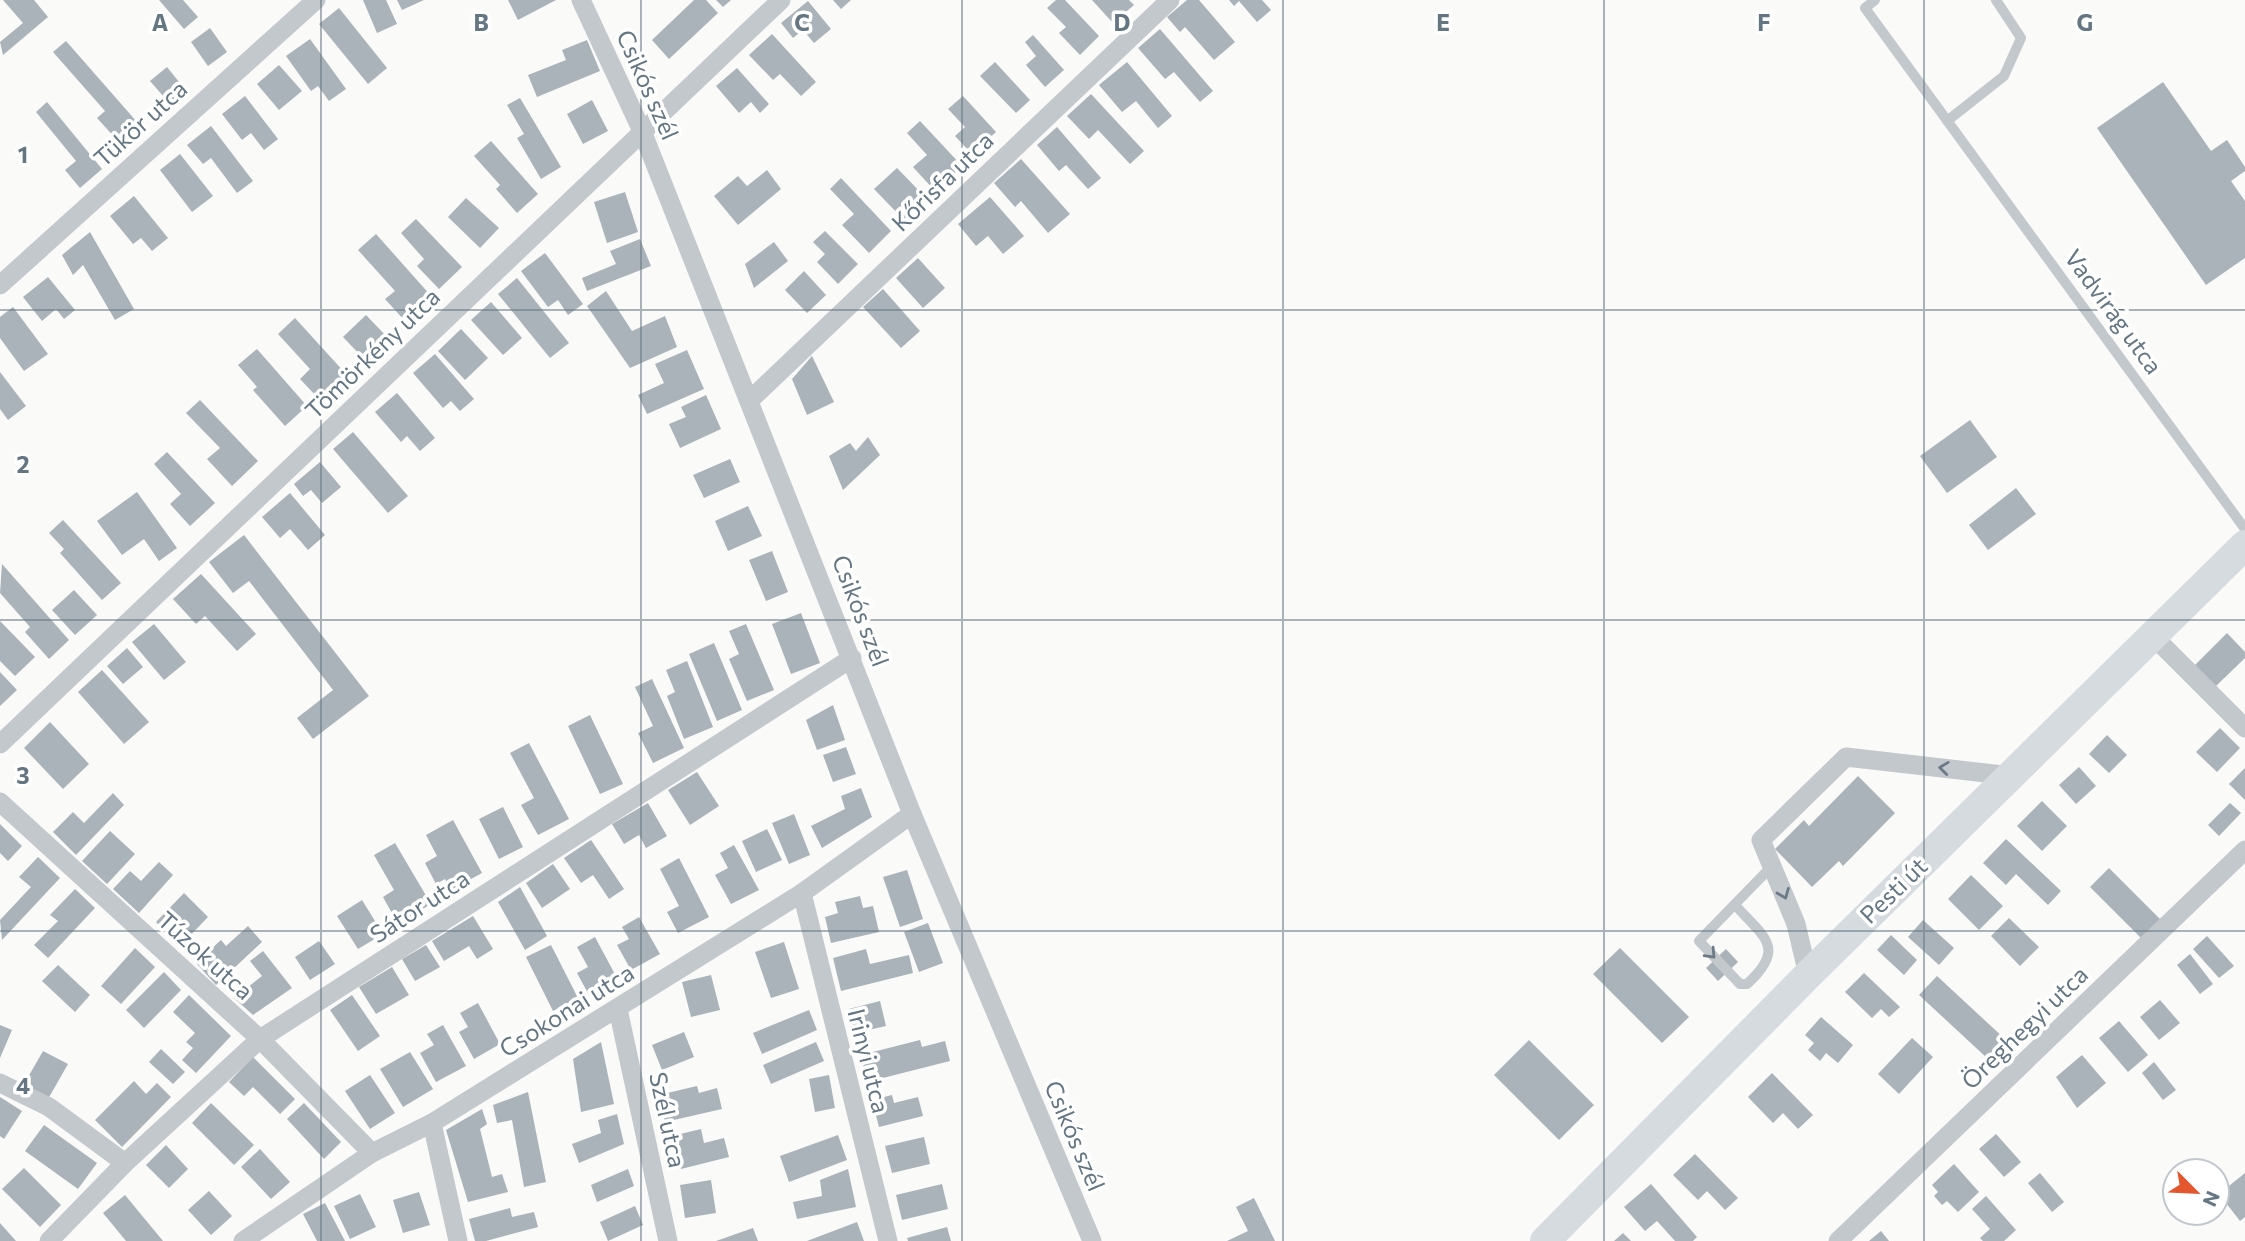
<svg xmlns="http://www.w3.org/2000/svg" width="2245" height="1241" font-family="Commissioner,sans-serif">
<rect width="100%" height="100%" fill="#fafaf8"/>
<g fill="#aab3b9">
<path d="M3 0H34L48 17 3 55 0 42 23 23Z"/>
<path d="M159 0H183L198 17 184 29Z"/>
<path d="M363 0H386L397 24 377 33Z"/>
<path d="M397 0H424L402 10Z"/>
<path d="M508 0H556L518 20Z"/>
<path d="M694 0H706L718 13 669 59 652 40Z"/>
<path d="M716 0H731L723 7Z"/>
<path d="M833 0H851L841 9Z"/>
<path d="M1056 0H1065L1099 36 1080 55 1059 33 1066 27 1047 8Z"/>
<path d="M1092 0H1129L1134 5 1113 23Z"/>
<path d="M1187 0H1199L1235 42 1214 60 1185 27 1180 32 1167 17Z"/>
<path d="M1229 0H1262L1271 10 1257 22 1239 1 1234 6Z"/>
<path d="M808 1 831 29 814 43 803 30 793 38 781 23Z"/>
<path d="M339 8 387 68 368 84 319 24Z"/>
<path d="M210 28 227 52 208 66 191 42Z"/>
<path d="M1160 29 1213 91 1200 102 1174 72 1165 79 1138 48Z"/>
<path d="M772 34 816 82 801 96 780 74 773 80 749 55Z"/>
<path d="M1033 35 1064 70 1045 87 1026 65 1036 56 1025 42Z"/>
<path d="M310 39 346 89 329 101 318 86 311 91 286 56Z"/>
<path d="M587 40 600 71 537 97 528 75 566 60 562 50Z"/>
<path d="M66 41 137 122 117 140 97 118 105 111 53 52Z"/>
<path d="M995 62 1030 100 1016 113 980 76Z"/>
<path d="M1127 62 1172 116 1158 128 1136 101 1122 112 1099 85Z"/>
<path d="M279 65 302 91 279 110 257 84Z"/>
<path d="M167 67 187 92 171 105 150 81Z"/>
<path d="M737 68 769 104 760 113 751 102 739 113 716 86Z"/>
<path d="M2163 82 2211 151 2227 140 2245 167V171L2231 181 2245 201V258L2206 285 2097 128Z"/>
<path d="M1091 94 1144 151 1130 164 1098 130 1089 139 1067 116Z"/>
<path d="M245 96 278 139 264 150 251 133 242 140 222 114Z"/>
<path d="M963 96 996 132 972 154 955 136 965 127 948 109Z"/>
<path d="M520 98 561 167 541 179 517 138 524 134 507 105Z"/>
<path d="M592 100 608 131 583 144 567 114Z"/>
<path d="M47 102 102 169 80 188 65 170 76 161 36 112Z"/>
<path d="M920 121 962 166 935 191 913 167 927 155 907 133Z"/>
<path d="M211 126 253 181 237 193 211 158 203 164 187 145Z"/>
<path d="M1057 127 1101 178 1088 189 1066 165 1059 171 1037 145Z"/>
<path d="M491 141 538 194 517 213 496 189 500 185 474 156Z"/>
<path d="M180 154 213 196 192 212 160 170Z"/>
<path d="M1021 159 1070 214 1048 233 1021 201 1015 207 994 183Z"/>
<path d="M897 168 926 198 904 220 874 189Z"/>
<path d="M767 170 781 189 738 225 714 196 738 176 747 186Z"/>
<path d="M841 178 891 231 869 253 842 225 854 214 830 189Z"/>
<path d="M625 192 638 232 607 243 594 202Z"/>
<path d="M134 196 168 238 152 251 141 238 133 244 110 216Z"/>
<path d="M990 197 1024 236 1003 254 988 236 976 246 958 224Z"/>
<path d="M466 198 499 228 480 248 448 217Z"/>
<path d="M416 219 462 267 439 289 417 266 424 259 401 233Z"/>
<path d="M825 231 858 264 838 284 817 262 825 254 813 242Z"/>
<path d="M90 232 134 309 115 320 83 265 73 275 62 255Z"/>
<path d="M376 234 432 297 405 321 385 299 395 291 358 250Z"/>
<path d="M640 239 651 266 587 291 582 278 616 264 610 251Z"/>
<path d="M774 242 788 261 754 288 745 264Z"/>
<path d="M545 253 583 304 568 315 558 300 548 307 521 271Z"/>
<path d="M918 258 945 288 923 308 896 278Z"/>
<path d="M804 271 826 295 807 313 785 290Z"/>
<path d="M48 277 75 310 64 319 56 309 42 321 23 297Z"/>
<path d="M517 278 569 343 550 358 498 294Z"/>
<path d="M883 289 920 331 901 348 863 307Z"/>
<path d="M606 291 632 331 665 316 677 347 630 368 587 306Z"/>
<path d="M491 302 522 338 503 355 471 320Z"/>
<path d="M13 307 48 354 24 371 0 338V317Z"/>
<path d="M366 315 387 337 364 359 343 337Z"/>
<path d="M295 318 346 374 319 399 300 379 310 369 278 334Z"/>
<path d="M461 329 488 358 465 380 438 351Z"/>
<path d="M257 349 307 406 285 426 253 390 257 387 238 365Z"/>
<path d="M687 350 704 389 647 414 638 395 664 383 655 364Z"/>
<path d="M435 354 474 399 460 411 451 401 443 408 413 373Z"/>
<path d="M812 356 834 402 807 415 792 379Z"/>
<path d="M0 372 26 406 8 420 0 409Z"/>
<path d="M397 393 435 438 420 451 407 436 401 442 375 412Z"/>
<path d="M706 395 721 429 680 448 669 424 686 417 681 407Z"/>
<path d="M200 400 258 461 232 486 207 459 220 448 186 413Z"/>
<path d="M1970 420 1997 457 1947 493 1920 456Z"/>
<path d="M353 432 408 496 388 513 333 449Z"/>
<path d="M868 437 880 455 843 490 829 456 850 443 856 451Z"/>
<path d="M167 452 215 503 190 526 170 504 181 494 154 464Z"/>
<path d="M730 459 740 482 704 498 693 475Z"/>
<path d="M320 462 341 487 322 503 311 490 303 496 294 484Z"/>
<path d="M2016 488 2036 514 1988 550 1969 525Z"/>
<path d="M137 492 177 548 159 561 144 539 122 555 97 521Z"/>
<path d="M290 493 325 535 308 550 290 529 280 538 262 517Z"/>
<path d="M748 506 762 536 728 551 715 521Z"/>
<path d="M63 520 121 583 102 600 60 553 64 549 49 533Z"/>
<path d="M244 535 369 696 313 739 297 718 333 690 249 581 233 593 209 562Z"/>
<path d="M772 551 788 592 766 601 749 560Z"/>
<path d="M2 564 69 640 49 659 25 632 30 627 0 593Z"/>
<path d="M201 574 256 634 237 651 205 616 196 624 173 599Z"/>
<path d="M74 590 97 615 75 635 52 610Z"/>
<path d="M801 613 820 663 791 674 772 624Z"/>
<path d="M0 621 35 657 15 676 0 661Z"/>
<path d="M154 624 186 662 164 680 132 642Z"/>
<path d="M746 624 774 690 747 701 729 659 739 654 729 631Z"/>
<path d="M2227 633 2245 652V658L2215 687 2194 666Z"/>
<path d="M714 643 742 710 717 721 689 654Z"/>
<path d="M127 648 143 667 123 684 107 666Z"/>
<path d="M687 661 713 727 684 739 667 696 675 692 666 670Z"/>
<path d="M102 670 149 722 124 744 78 692Z"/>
<path d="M0 672 17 690 0 706Z"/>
<path d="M652 679 684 748 653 763 638 733 653 726 635 687Z"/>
<path d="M833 705 845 740 817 750 806 720Z"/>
<path d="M590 715 623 784 600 794 568 726Z"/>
<path d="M50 722 89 764 63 789 24 748Z"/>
<path d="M2220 728 2240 748 2217 772 2196 752Z"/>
<path d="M2107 735 2127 755 2109 773 2089 754Z"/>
<path d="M529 743 569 819 538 835 521 805 534 798 510 753Z"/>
<path d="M846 747 856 774 833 782 823 755Z"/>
<path d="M2079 767 2096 786 2076 804 2059 785Z"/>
<path d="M2245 768V800L2229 784Z"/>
<path d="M697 772 719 806 690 825 668 790Z"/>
<path d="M1858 776 1895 813 1843 866 1839 861 1812 887 1775 849 1804 820 1809 826Z"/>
<path d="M861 788 872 817 822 848 811 826 845 809 841 796Z"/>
<path d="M113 793 124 805 76 855 53 832 73 812 84 823Z"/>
<path d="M2042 801 2067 826 2042 851 2017 826Z"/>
<path d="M648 803 667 836 646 848 639 835 624 844 612 824Z"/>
<path d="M2230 803 2241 813 2219 836 2208 825Z"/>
<path d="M503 807 523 847 499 859 479 819Z"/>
<path d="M794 814 810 855 789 864 772 823Z"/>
<path d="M453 820 482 873 451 890 445 879 436 884 425 863 437 856 426 835Z"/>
<path d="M0 824 22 846 8 861 0 853Z"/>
<path d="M767 829 782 860 756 872 742 841Z"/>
<path d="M110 831 135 854 107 884 82 861Z"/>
<path d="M2006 839 2061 891 2048 905 2016 874 2006 885 1983 863Z"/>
<path d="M591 840 624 889 609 899 593 875 581 883 564 858Z"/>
<path d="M395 843 431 904 398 924 383 897 394 890 374 855Z"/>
<path d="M734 845 759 890 731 904 715 875 728 868 720 853Z"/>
<path d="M38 857 60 878 2 940 0 920 31 887 19 877Z"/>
<path d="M679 858 709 917 678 933 667 912 679 906 660 869Z"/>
<path d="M159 862 173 875 139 913 113 889 130 871 141 881Z"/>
<path d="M553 864 570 889 542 908 526 883Z"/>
<path d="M2109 868 2161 920 2142 939 2090 887Z"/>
<path d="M907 870 923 919 900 927 883 877Z"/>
<path d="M1971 875 2003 906 1979 930 1948 899Z"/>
<path d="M520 887 547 936 525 950 498 902Z"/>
<path d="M75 889 95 908 48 958 34 945 58 921 50 915Z"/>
<path d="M184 893 208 917 180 946 156 922Z"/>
<path d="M860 896 863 908 873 906 879 932 831 943 825 917 838 913 835 902Z"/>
<path d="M362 900 383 934 358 949 337 916Z"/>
<path d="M473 916 493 949 477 959 469 946 444 961 432 941Z"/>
<path d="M639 917 660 954 631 970 617 945 629 939 622 927Z"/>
<path d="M2009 918 2039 947 2020 966 1991 936Z"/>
<path d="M1923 920 1954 948 1939 965 1908 937Z"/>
<path d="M928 923 943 963 919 972 904 932Z"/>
<path d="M248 926 262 942 216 985 196 963 221 940 226 946Z"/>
<path d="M1891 935 1917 960 1904 975 1877 950Z"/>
<path d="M2207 936 2234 966 2219 978 2193 949Z"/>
<path d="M595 937 618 980 589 995 577 973 588 967 577 947Z"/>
<path d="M319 941 335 964 310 980 295 957Z"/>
<path d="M784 942 799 989 771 998 755 952Z"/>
<path d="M426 945 440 967 415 981 402 959Z"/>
<path d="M551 945 578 998 553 1011 526 957Z"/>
<path d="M135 948 155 967 121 1004 101 986Z"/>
<path d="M1620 948 1689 1017 1662 1043 1593 974Z"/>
<path d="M866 949 870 964 909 955 913 973 841 991 833 958Z"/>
<path d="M1726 949 1738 962 1718 981 1706 968Z"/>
<path d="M263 951 292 988 253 1015 234 998 262 976 250 961Z"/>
<path d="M2190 954 2213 984 2200 994 2177 965Z"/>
<path d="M58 965 90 995 75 1012 42 981Z"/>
<path d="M392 967 409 995 376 1014 359 987Z"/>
<path d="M164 972 181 990 144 1028 126 1010Z"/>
<path d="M1864 973 1900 1007 1889 1017 1881 1009 1872 1018 1845 992Z"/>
<path d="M711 975 720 1010 691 1017 682 982Z"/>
<path d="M1937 976 2006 1040 1988 1059 1919 995Z"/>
<path d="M189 995 231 1036 196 1073 182 1060 193 1048 186 1042 195 1033 173 1012Z"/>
<path d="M352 995 380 1036 358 1051 330 1010Z"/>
<path d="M2160 1000 2180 1023 2159 1040 2140 1017Z"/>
<path d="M880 1001 886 1026 855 1033 849 1009Z"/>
<path d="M478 1003 500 1044 474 1059 459 1032 468 1027 460 1013Z"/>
<path d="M809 1010 817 1030 762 1054 753 1033Z"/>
<path d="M1821 1017 1853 1045 1838 1063 1826 1053 1820 1061 1808 1050 1814 1043 1805 1035Z"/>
<path d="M2119 1021 2148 1055 2128 1072 2099 1038Z"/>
<path d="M0 1025 12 1030 0 1058Z"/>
<path d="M443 1025 466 1066 436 1082 420 1053 434 1045 427 1034Z"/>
<path d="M684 1032 694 1057 662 1070 652 1045Z"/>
<path d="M1912 1038 1933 1057 1899 1094 1878 1074Z"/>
<path d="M920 1040 922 1047 945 1041 950 1061 867 1082 861 1055Z"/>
<path d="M1529 1040 1594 1105 1559 1140 1494 1075Z"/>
<path d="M601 1042 614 1104 581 1112 573 1059Z"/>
<path d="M816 1042 824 1061 771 1084 763 1065Z"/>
<path d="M161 1049 185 1072 173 1084 149 1062Z"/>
<path d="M43 1051 68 1064 48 1099 23 1086Z"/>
<path d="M410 1052 433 1089 403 1107 380 1069Z"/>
<path d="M2082 1055 2106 1083 2077 1108 2056 1077Z"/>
<path d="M253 1057 295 1099 280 1114 253 1087 244 1096 229 1082Z"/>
<path d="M2154 1062 2176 1090 2163 1100 2142 1073Z"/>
<path d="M1772 1073 1813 1115 1798 1129 1783 1113 1773 1123 1748 1097Z"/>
<path d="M370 1075 395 1113 370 1129 345 1091Z"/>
<path d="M829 1075 835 1108 815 1112 809 1079Z"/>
<path d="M134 1081 146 1094 157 1083 171 1097 122 1147 95 1120Z"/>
<path d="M697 1086 699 1093 717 1088 722 1109 665 1122 659 1095Z"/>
<path d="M528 1092 546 1182 524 1187 512 1120 497 1123 493 1105Z"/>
<path d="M892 1095 894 1103 918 1097 923 1116 879 1127 872 1100Z"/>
<path d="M0 1097 22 1111 4 1139 0 1136Z"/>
<path d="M211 1103 254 1145 234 1165 192 1123Z"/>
<path d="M304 1103 341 1142 324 1159 287 1119Z"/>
<path d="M482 1109 487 1124 480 1129 492 1177 502 1174 508 1192 468 1202 446 1130Z"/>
<path d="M617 1114 624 1144 579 1163 572 1144 601 1133 598 1120Z"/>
<path d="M44 1125 97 1163 78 1189 25 1151Z"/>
<path d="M701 1129 704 1143 724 1138 729 1157 681 1169 672 1136Z"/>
<path d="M1996 1134 2021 1162 2004 1177 1979 1149Z"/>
<path d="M838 1135 847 1160 789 1182 780 1156Z"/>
<path d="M924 1137 930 1164 892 1173 885 1146Z"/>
<path d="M166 1145 188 1169 169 1188 146 1165Z"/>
<path d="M260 1149 290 1182 271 1199 241 1167Z"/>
<path d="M1695 1154 1738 1198 1725 1210 1707 1191 1698 1200 1673 1175Z"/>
<path d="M1954 1164 1979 1192 1958 1212 1947 1201 1942 1205 1934 1196 1938 1192 1932 1185Z"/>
<path d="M24 1168 61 1205 40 1227 2 1189Z"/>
<path d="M628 1169 634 1186 597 1202 591 1185Z"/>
<path d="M848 1169 856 1207 797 1219 793 1202 822 1196 820 1180Z"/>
<path d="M2040 1173 2064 1202 2052 1212 2028 1183Z"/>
<path d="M2245 1173V1217L2240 1221 2219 1194Z"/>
<path d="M711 1180 716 1213 685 1218 680 1185Z"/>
<path d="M942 1184 948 1209 902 1220 896 1195Z"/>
<path d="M1651 1184 1697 1237 1693 1241H1675L1657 1221 1645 1231 1624 1207Z"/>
<path d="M209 1191 232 1216 211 1235 188 1210Z"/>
<path d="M419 1192 430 1225 403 1233 393 1200Z"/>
<path d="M360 1194 376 1227 350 1239 334 1206Z"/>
<path d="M125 1195 163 1241H126L103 1213Z"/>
<path d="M1986 1196 2016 1230 2004 1241H1983L1980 1238 1990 1229 1972 1209Z"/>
<path d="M1254 1198 1275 1241H1227L1248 1231 1236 1207Z"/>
<path d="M325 1203 345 1241H317L303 1214Z"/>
<path d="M635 1206 643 1225 608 1241 600 1222Z"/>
<path d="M510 1208 512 1217 534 1212 538 1227 486 1241H475L469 1219Z"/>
<path d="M857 1222 864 1241H807Z"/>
<path d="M0 1223 16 1241H0Z"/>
<path d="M947 1227 951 1241H908L907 1238Z"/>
<path d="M753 1228 758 1241H716Z"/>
<path d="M1881 1231 1889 1241H1869Z"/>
<path d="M1623 1233 1631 1241H1614Z"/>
</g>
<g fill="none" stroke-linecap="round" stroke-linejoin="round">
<g stroke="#c3c8cc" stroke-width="10">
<path d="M1875 0 1865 8 2245 529"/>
<path d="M1947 121 2004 76 2021 38 1996 0"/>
<path d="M1735 905C1764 937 1787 948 1747 984H1740L1699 941 1772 866"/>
</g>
<g stroke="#c3c8cc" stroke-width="19">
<path d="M581 0 642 131 912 814 1092 1241"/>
<path d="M0 285 316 0"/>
<path d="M750 400 1170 0"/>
<path d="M2154 637 2245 728"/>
<path d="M0 744 781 0"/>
<path d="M0 802 260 1039 372 1153"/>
<path d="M802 893 888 1241"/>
<path d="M1808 975 1796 924 1761 840 1846 757 2012 776"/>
<path d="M618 1009 668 1241"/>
<path d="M0 1083 49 1107 125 1163"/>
<path d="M432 1123 458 1241"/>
<path d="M49 1241 125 1163 260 1039 852 658"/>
<path d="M243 1241 372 1153 432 1123 802 893 912 814"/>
<path d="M1838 1241 2245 850"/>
</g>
<path stroke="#d6dbdf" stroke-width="30" d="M1545 1241 1808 975 2245 545"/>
</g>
<defs><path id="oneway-chevron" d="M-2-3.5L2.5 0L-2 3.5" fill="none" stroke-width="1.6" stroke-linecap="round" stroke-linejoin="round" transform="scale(1.75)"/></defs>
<g stroke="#6a7a87">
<use href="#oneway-chevron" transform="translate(1944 768) rotate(-173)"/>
<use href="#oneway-chevron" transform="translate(1784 894) rotate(68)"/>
<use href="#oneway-chevron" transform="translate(1711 954) rotate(47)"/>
</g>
<path fill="none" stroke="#657683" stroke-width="2" stroke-opacity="0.55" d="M321 0V1241M641 0V1241M962 0V1241M1283 0V1241M1604 0V1241M1924 0V1241M0 310H2245M0 620H2245M0 931H2245"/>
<g text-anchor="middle" stroke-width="7" stroke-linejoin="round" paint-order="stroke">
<g font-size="24" fill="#657683" stroke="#fff">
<text transform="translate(647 85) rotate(66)" y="8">Csikós szél</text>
<text transform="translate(141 124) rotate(-42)" y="8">Tükör utca</text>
<text transform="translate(943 182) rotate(-44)" y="8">Kőrisfa utca</text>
<text transform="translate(2113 312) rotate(54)" y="8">Vadvirág utca</text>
<text transform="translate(373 354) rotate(-44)" y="8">Tömörkény utca</text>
<text transform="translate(860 611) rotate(69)" y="8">Csikós szél</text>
<text transform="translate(1894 891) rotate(-44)" y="8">Pesti út</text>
<text transform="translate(420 907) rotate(-33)" y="8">Sátor utca</text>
<text transform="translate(205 956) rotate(42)" y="8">Túzok utca</text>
<text transform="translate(567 1011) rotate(-32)" y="8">Csokonai utca</text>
<text transform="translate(2025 1028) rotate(-44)" y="8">Öreghegyi utca</text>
<text transform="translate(868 1061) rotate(76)" y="8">Irinyi utca</text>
<text transform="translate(667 1120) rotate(78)" y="8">Szél utca</text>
<text transform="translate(1074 1136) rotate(67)" y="8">Csikós szél</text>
</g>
</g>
<g font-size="23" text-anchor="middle" font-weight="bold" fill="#657683" stroke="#fff" stroke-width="7" stroke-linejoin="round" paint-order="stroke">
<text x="160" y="31">A</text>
<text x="481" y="31">B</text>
<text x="802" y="31">C</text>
<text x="1122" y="31">D</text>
<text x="1443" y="31">E</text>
<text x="1764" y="31">F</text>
<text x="2085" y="31">G</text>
<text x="23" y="163">1</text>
<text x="23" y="473">2</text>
<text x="23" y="784">3</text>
<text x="23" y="1094">4</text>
</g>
<g transform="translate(2196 1192) rotate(114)"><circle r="33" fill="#ffffff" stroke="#c1c8cd" stroke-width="2"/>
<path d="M0-5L12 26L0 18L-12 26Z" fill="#e4572e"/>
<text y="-10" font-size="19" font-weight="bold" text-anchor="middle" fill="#657683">N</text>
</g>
</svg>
